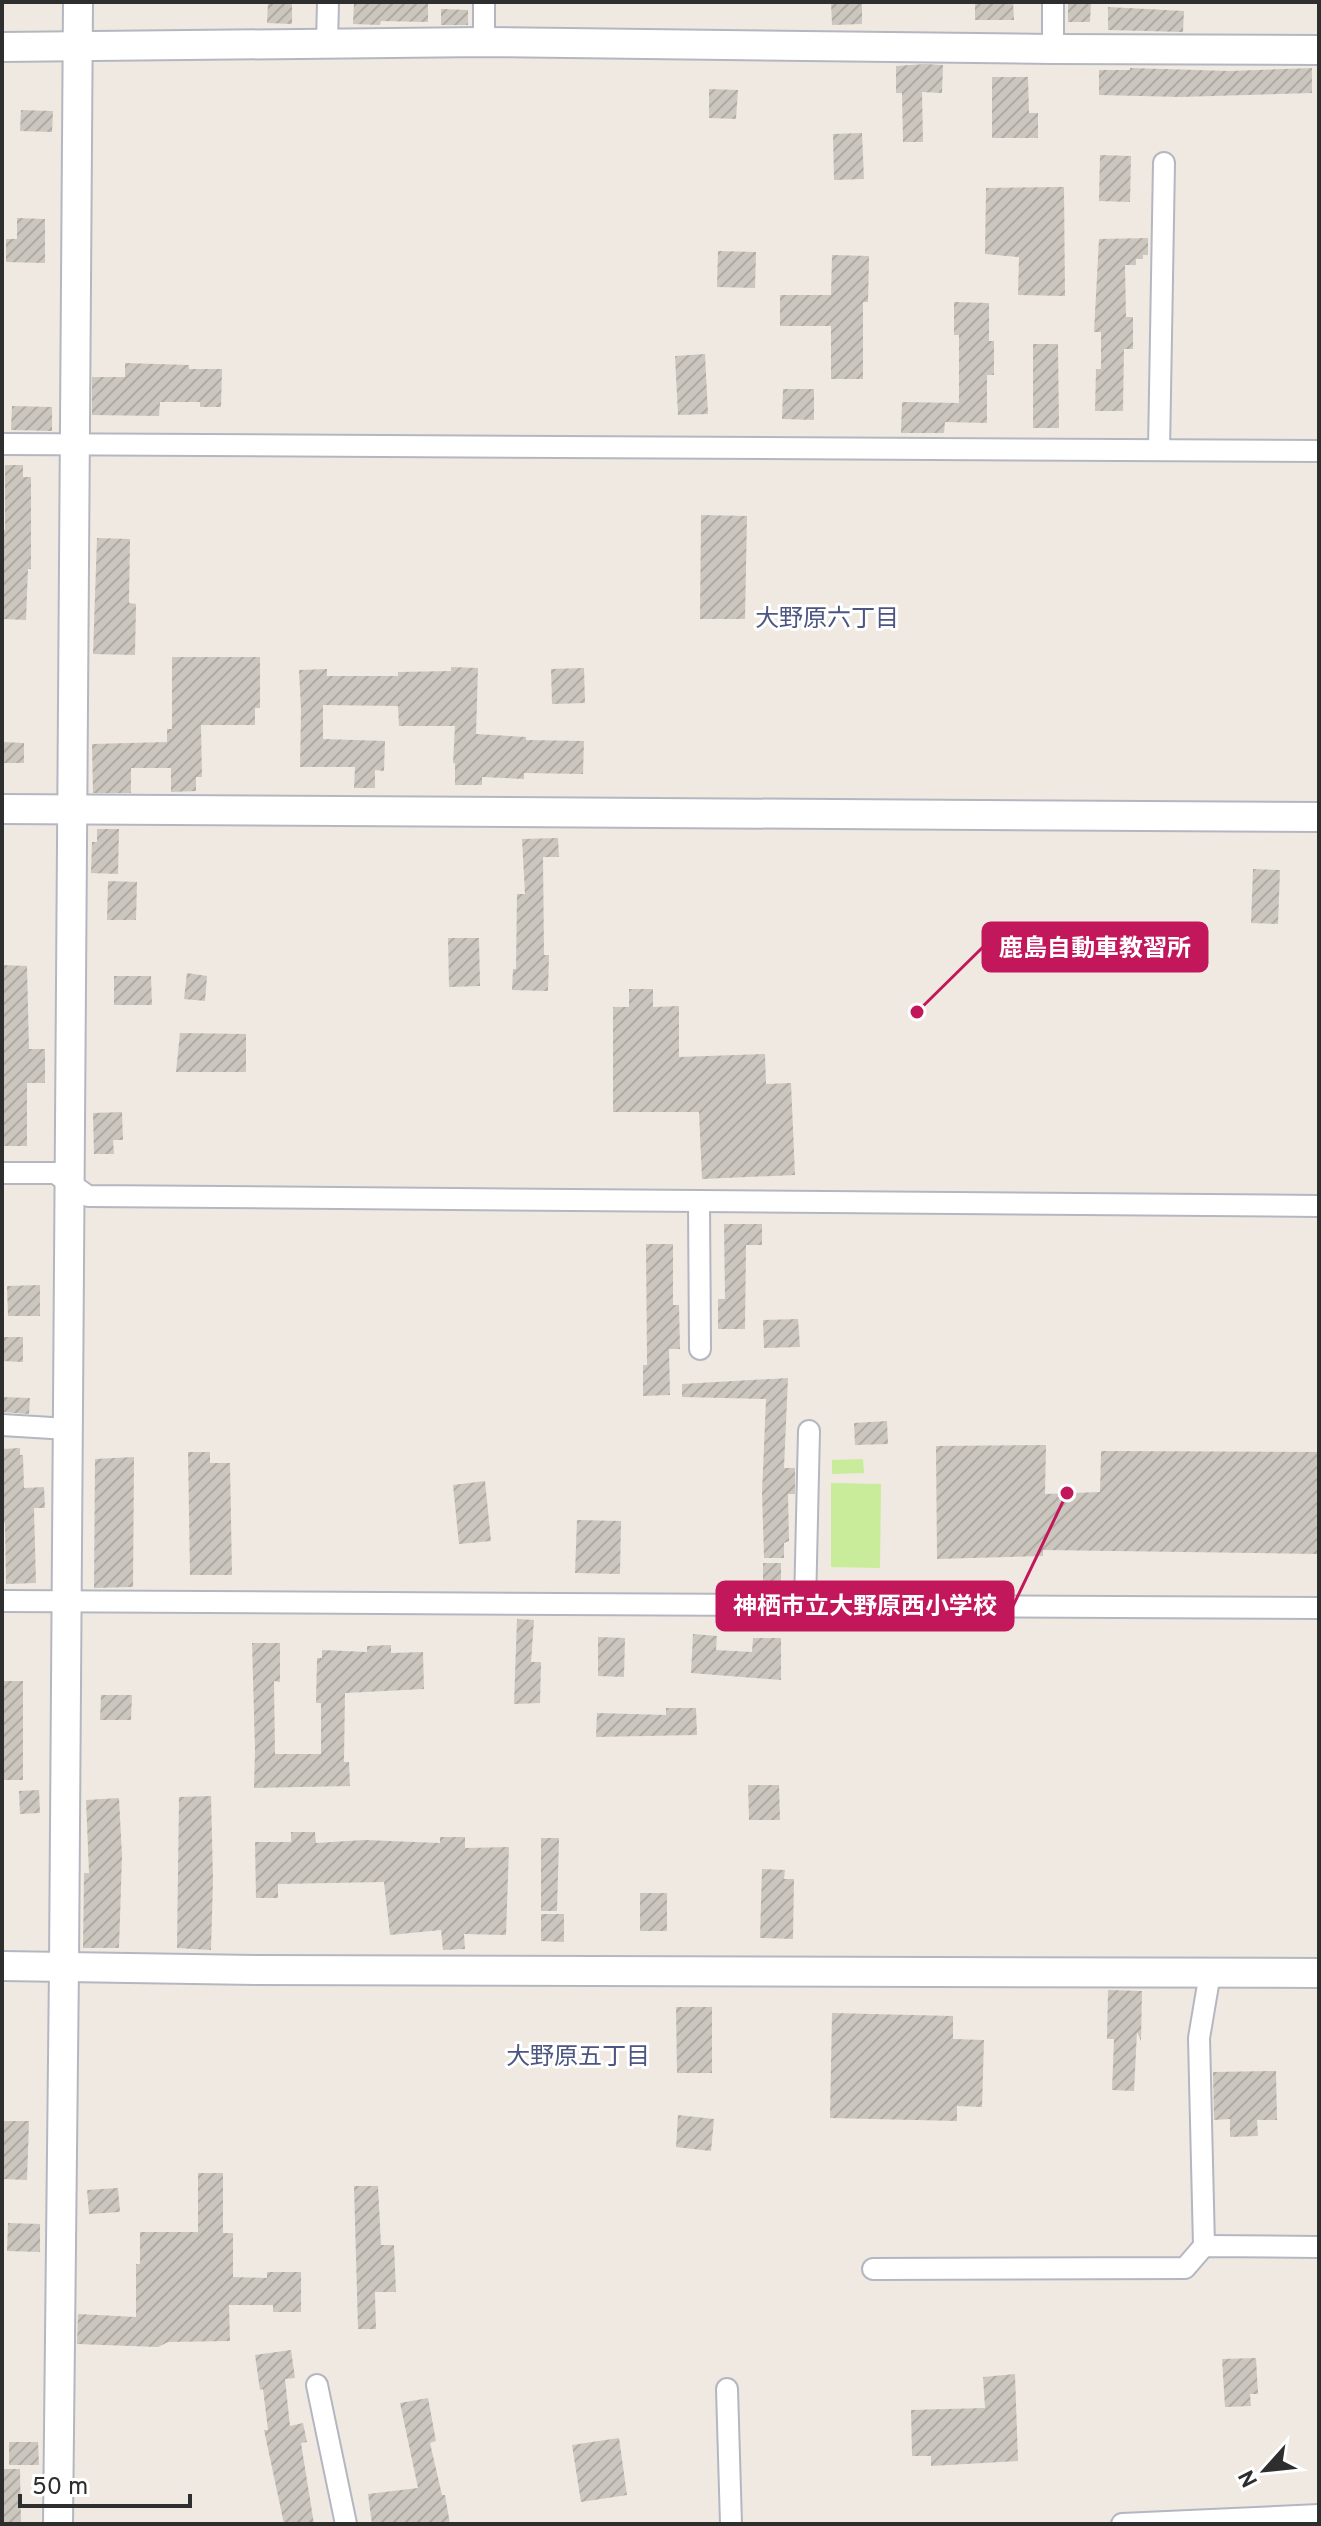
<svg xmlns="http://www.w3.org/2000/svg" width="1321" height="2526" font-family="Overpass,'Noto Sans JP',sans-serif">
<defs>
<pattern id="building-hatch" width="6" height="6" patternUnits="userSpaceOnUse" patternTransform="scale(2)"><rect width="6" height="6" fill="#cbc7bf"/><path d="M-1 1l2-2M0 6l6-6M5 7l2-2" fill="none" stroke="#afaba4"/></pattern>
</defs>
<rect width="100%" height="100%" fill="#efe9e1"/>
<g fill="#c9ec9a">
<path d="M863 1459 864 1473 832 1474V1460Z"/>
<path d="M831 1483 881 1484 880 1568 831 1567Z"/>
</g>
<g fill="url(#building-hatch)">
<path d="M268 2H292V24L267 23Z"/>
<path d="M354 2H428V22L381 21 380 25 353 24Z"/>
<path d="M831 2H862V24L832 25Z"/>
<path d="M975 2H1013L1014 20H975Z"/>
<path d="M1068 2H1091L1090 22H1068Z"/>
<path d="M1108 7 1184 11 1183 32 1108 30Z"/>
<path d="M441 9 468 10V25H441Z"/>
<path d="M925 64 943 65 942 93 922 92 923 142H903L902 93H896V66Z"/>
<path d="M1130 68 1229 71 1312 68V93L1180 97 1099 95V70H1130Z"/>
<path d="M992 77H1028L1029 113H1038V138H992Z"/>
<path d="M709 89 738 90 736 119 709 118Z"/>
<path d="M21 110 53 111 52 132 20 131Z"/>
<path d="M862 133 864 179 834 180 833 134Z"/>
<path d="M1100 155 1131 156 1130 202 1099 201Z"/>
<path d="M1064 187 1065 296 1018 295 1019 257 985 254 986 188Z"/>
<path d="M17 218 45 219V263L6 262V239H17Z"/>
<path d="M1148 238V255H1143V259H1136V265H1125L1126 317H1133V349H1124L1123 411H1095L1096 369H1101V332H1094L1099 239Z"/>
<path d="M718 251 756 252 755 288 717 287Z"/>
<path d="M832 255 869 256 868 302H863V379H831V326H780V295H831Z"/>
<path d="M954 302 989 303V341H994V375H987V423L945 422 944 433H901L902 402 959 403V335H954Z"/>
<path d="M1033 344H1058L1059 428H1033Z"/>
<path d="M705 354 708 414 678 415 675 356Z"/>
<path d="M125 363 189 365V369H222L221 407H200V402H160L159 416 92 415V377H125Z"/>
<path d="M783 389H814V420L782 419Z"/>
<path d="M12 406 52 407V431L11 430Z"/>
<path d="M5 465H23V477H31V569H28L26 620 2 619V530H5Z"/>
<path d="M701 515 747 516 745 619H700Z"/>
<path d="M97 538 130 539 129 603 136 604 135 655 93 654Z"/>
<path d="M172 657H260V708H255V725H201L202 777H196V791L171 792V768H131V793H93L92 744 167 742V729H172Z"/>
<path d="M451 667 478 668 476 734 526 737V740L584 741 583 774 524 773V779L482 777V785H455V763H453L455 726H399L398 706 323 705V739L385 741 384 771 375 770V788H354L355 767H300L301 710 299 670 327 669V676H398V672L451 671Z"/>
<path d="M584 668 585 703 552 704 551 669Z"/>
<path d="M2 742 24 743V763H2Z"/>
<path d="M97 829H119L118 874 91 873 92 842H97Z"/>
<path d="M558 838 559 857H543L544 955H549L548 991 512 990 513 969H516L517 894H525L522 839Z"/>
<path d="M1253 869 1280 870 1278 924 1251 923Z"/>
<path d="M108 881 137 882 136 920H107Z"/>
<path d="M448 938H479L480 986 449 987Z"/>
<path d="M2 965 27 966 29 1049H45V1083H27V1146H2Z"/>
<path d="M187 973 207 976 205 1001 184 999Z"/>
<path d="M114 976H151L152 1005H114Z"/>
<path d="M629 989H653V1007L679 1006V1057L765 1054 766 1084 791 1083 795 1175 702 1179 699 1112H613V1007H629Z"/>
<path d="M180 1033 246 1034V1072H176Z"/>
<path d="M122 1112 123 1140H113L114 1154H94L93 1113Z"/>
<path d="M724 1224H762V1245H746L745 1329H718V1299H725Z"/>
<path d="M646 1244H673V1305H679L680 1349H669L670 1395 643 1396V1365H647Z"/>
<path d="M40 1285V1316H8L7 1286Z"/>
<path d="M798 1319 800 1347 764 1348 763 1320Z"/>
<path d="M2 1337H23V1362L2 1361Z"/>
<path d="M788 1378 784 1468H795V1494H788L789 1541 784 1543V1558H764L762 1493 766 1399 682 1397V1384Z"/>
<path d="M2 1397 30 1398 29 1414 2 1412Z"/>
<path d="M887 1421 888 1444 855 1445 854 1423Z"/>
<path d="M1046 1445 1045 1494 1100 1492 1101 1451 1319 1452V1554L1043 1550V1556L937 1559 936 1446Z"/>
<path d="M20 1448V1455H23L24 1488 44 1487 45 1508H34L36 1583 6 1584 5 1523H2V1449Z"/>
<path d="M188 1452H210V1463H230L232 1575H190Z"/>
<path d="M134 1457 133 1587 94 1588 95 1459Z"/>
<path d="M485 1481 491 1541 459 1544 453 1485Z"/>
<path d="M577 1520 621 1521 620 1574 575 1573Z"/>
<rect x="763" y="1563" width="18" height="25"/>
<path d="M517 1619 534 1620 531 1662H541L540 1703 514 1704Z"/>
<path d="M693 1634 717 1636 716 1650 752 1652 753 1638H781V1680L691 1673Z"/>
<path d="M598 1637 625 1638 624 1677 598 1676Z"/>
<path d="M252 1643H280V1682L274 1681 275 1754H321V1703H316L317 1658H322V1650L367 1652V1646L391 1645V1653L423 1652 424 1689 345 1693 344 1762H349L350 1786 254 1788 255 1750Z"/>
<rect x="2" y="1681" width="21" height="99"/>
<path d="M101 1695H132L131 1720H100Z"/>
<path d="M666 1708H696L697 1735 596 1737 597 1713 666 1715Z"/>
<path d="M748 1785H779L780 1820H749Z"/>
<path d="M39 1790 40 1813 20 1814 19 1791Z"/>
<path d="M211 1796 213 1880 211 1950 177 1948 179 1797Z"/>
<path d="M119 1798 122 1856 119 1948H83L84 1873H89L86 1800Z"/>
<path d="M291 1832H315L316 1843 365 1840 440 1843V1837H465V1848L509 1847 506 1935 464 1934 465 1949 443 1950 441 1930 390 1935 384 1882 278 1884V1898H256L255 1842H291Z"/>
<path d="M541 1838H559L557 1911H541Z"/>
<path d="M762 1869 785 1870 784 1879H794L793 1939 760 1938Z"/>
<rect x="640" y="1893" width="27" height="38"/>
<path d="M541 1914H564V1942L541 1941Z"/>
<path d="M1108 1990 1142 1991 1141 2041 1137 2032 1134 2091 1112 2090 1114 2039H1107Z"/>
<path d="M676 2007H712V2073H677Z"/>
<path d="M832 2013 953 2016V2039L984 2040 982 2107 957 2106V2121L830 2118Z"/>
<path d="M1276 2071 1277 2120H1257L1258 2136 1230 2137V2119L1214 2120 1213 2072Z"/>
<path d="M678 2115 714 2119 711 2151 676 2147Z"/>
<path d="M2 2121H29L27 2180 2 2179Z"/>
<path d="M198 2173H223V2233H233V2277L267 2278V2272H301V2312H273V2305H229L230 2341 168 2342 158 2347 77 2344 78 2314 136 2317V2264H140V2232H198Z"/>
<path d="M354 2186H378L381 2245H394L396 2292H375L376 2329H358Z"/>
<path d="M118 2188 120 2212 89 2214 87 2190Z"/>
<path d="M8 2223 40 2224V2252L7 2251Z"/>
<path d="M291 2350 295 2378 285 2379 290 2426 303 2423 307 2442 301 2443 314 2524H284L264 2430H268L263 2389 260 2390 255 2355Z"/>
<path d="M1256 2358 1258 2394H1250L1251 2406 1225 2407 1222 2359Z"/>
<path d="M1015 2374 1018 2461 931 2466V2456H912L911 2410 985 2408 983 2377Z"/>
<path d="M428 2398 436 2441 430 2443 442 2495H445L450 2524H372L368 2494 418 2488 400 2403Z"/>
<path d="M619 2438 627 2495 581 2502 572 2445Z"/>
<path d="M9 2442H38L39 2465H9Z"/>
<path d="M2 2469H20L21 2524H2Z"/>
</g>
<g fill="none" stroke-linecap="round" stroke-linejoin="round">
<defs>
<g id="street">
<path d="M484 2V42"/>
<path d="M327 43 328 2"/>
<path d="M1053 49V2"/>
<path d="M2 444 1319 451"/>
<path d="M1159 450 1164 163"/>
<path d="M2 1173H55L88 1196 1319 1206"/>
<path d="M699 1201 700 1349"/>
<path d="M2 1425 68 1429"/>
<path d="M2 1601 1319 1608"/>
<path d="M805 1605 809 1431"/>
<path d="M1204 2246 1199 2038 1210 1973"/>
<path d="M873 2269 1185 2268 1204 2246 1319 2247"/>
<path d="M317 2385 346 2524"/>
<path d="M727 2389 731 2524"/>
<path d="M1122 2524 1319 2515"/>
</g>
<g id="secondary">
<path d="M2 47 484 42 1053 49 1319 50"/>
<path d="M2 809 1319 817"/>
<path d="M2 1966 258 1970 1319 1973"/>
<path d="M58 2524 64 1966 78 2"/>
</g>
</defs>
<use href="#street" stroke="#b4b7c1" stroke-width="24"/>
<use href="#secondary" stroke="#b4b7c1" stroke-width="32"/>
<use href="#street" stroke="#fff" stroke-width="20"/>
<use href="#secondary" stroke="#fff" stroke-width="28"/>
</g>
<g text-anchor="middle" stroke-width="6" stroke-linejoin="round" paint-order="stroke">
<g font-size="24" fill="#4d5680" stroke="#fff">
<text x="827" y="626">大野原六丁目</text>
<text x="578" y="2064">大野原五丁目</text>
</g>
</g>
<path fill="none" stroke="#c2185b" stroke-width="3" d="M917 1012L983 947M1067 1493L1013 1606"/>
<g fill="#c2185b" stroke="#fff" stroke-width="3">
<circle cx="917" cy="1012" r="8"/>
<circle cx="1067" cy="1493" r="8"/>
</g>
<g fill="#c2185b" stroke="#c2185b" stroke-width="3">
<rect x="983" y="923" width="224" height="48" rx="8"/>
<rect x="717" y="1582" width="296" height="48" rx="8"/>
</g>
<g font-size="24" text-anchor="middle" font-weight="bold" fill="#fff">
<text x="1095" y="956">鹿島自動車教習所</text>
<text x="865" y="1614">神栖市立大野原西小学校</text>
</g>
<rect width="1321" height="2526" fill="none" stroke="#2e2e2e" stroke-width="8"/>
<g transform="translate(1265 2470) rotate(243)" stroke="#ffffff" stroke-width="6" paint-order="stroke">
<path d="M0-6L14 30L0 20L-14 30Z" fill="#2e2e2e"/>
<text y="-12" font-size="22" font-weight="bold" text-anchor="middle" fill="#2e2e2e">N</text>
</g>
<path d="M20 2494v12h170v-12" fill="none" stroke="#2e2e2e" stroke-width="4"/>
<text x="32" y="2494" font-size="24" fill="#2e2e2e" stroke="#ffffff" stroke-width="6" paint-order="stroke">50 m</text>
</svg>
